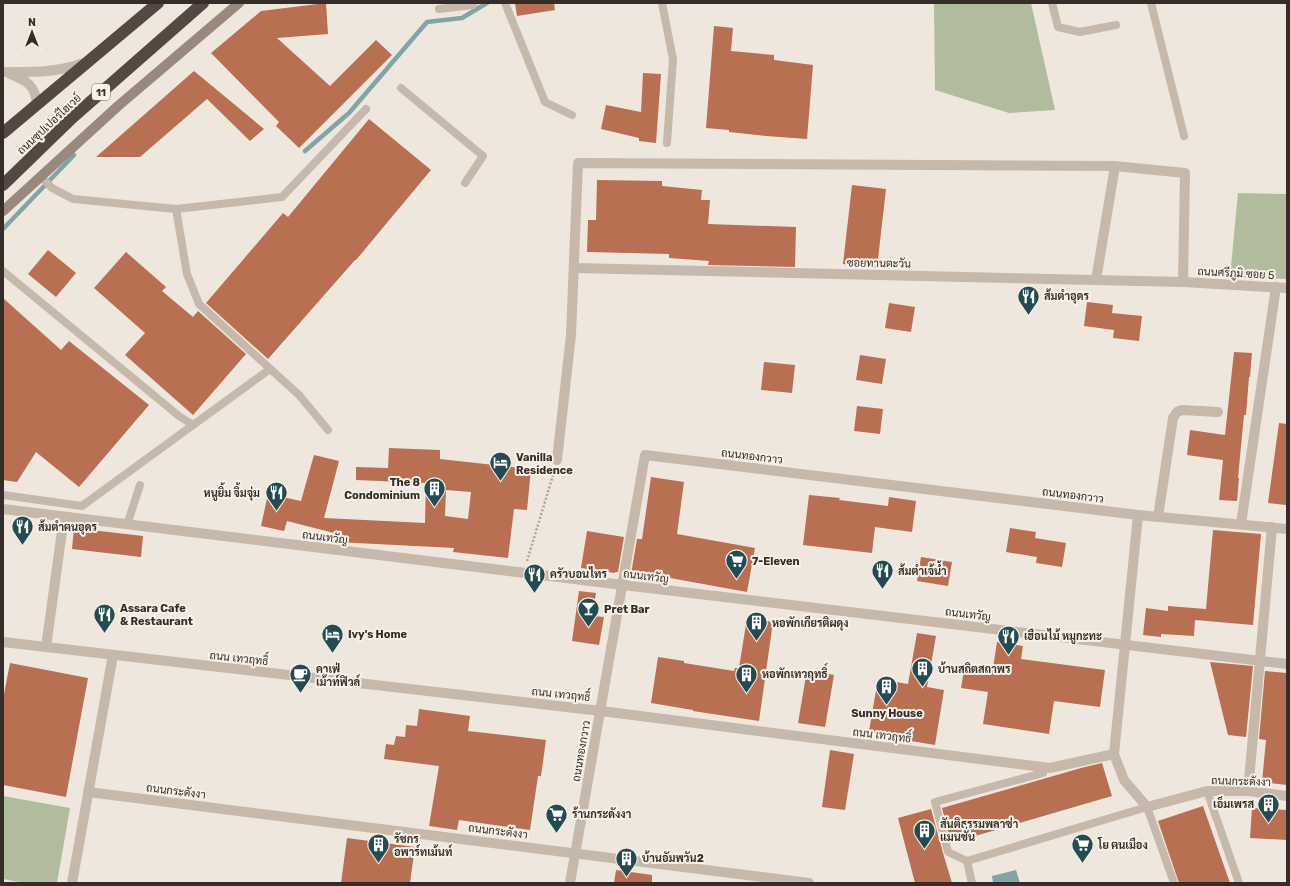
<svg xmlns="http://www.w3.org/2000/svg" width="1290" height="886" font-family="Rubik,Sarabun,sans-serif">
<rect width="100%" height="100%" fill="#efe7dd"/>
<g fill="#b1bc9e">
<path d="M934 3H1031L1055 110 1009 113 935 90Z"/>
<path d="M1238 193 1287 194V279L1230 277Z"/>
<path d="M3 796 70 808 57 883H24L3 879Z"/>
</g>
<path fill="#7fa5a9" d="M1016 870 1020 883H993L992 876Z"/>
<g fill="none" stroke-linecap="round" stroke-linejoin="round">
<g stroke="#7fa5a9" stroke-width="4.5">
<path d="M305 151 349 113 427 22 462 18 487 3"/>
<path d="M3 229 74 155"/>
</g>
</g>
<g fill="#b86f52" fill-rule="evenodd">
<path d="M326 3 328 34 277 38 330 86 376 40 392 55 299 148 276 126 279 122 211 53 261 11Z"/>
<path d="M515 3H554L555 10 517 16Z"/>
<path d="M714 26 733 28 731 51 774 55V60L813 65 807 139 766 136 729 132V130L706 128Z"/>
<path d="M194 71 264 129 250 141 207 99 140 157H96Z"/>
<path d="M643 73 661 74 656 143 639 141V138L601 129 606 105 641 112Z"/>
<path d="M369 119 431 170 356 260H355L268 359 206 303 283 213 288 217Z"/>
<path d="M597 180 662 181V186L702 190 701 200H710L708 224 796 227 795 267 708 265 709 261 669 258V254L587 252 588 220H596Z"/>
<path d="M852 185 886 189 877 268 843 264Z"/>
<path d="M48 250 76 273 56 297 28 274Z"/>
<path d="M126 252 166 287 162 291 193 317 198 311 246 354 193 415 125 355 145 333 94 288Z"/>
<path d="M3 298 61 350 69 341 149 405 79 487 36 452 17 482 3 480Z"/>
<path d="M1087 302 1113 305 1112 313 1142 316 1139 341 1113 338 1114 330 1084 326Z"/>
<path d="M889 303 915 307 911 332 885 328Z"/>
<path d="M1234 352 1252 353 1250 377H1249L1246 415H1244L1238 478H1239L1237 501 1219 500 1223 460 1187 455 1190 430 1225 435Z"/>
<path d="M860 355 886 359 882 384 856 380Z"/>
<path d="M764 362 795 365 792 393 761 390Z"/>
<path d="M857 406 883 409 880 434 854 431Z"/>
<path d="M1279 423 1287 424 1286 505 1268 503Z"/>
<path d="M389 448 440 450V459L531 469 527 510 514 509 508 558 453 552 454 548 337 542 338 534 287 521 284 531 261 526 268 494 301 501 314 455 339 461 324 518 425 523 426 483 356 480V467L388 468ZM446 490 471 492 468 519 445 516Z"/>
<path d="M651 477 684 482 677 534 755 548 747 592 670 578V580L631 574 637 539H642Z"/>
<path d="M809 495 840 498 839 500 888 506 889 497 916 501 912 532 875 527 872 553 803 545Z"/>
<path d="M74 528 143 536 141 557 72 549Z"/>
<path d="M1010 528 1036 532 1035 538 1066 543 1062 567 1036 563 1037 557 1006 552Z"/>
<path d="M1213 530 1261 534 1253 625 1195 620 1194 636 1161 634V637L1143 635 1146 608 1168 611V606L1206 609Z"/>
<path d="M587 531 624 537 618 572H615V573L581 568Z"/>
<path d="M921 557 952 562 948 586 917 581Z"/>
<path d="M579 591 596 593 592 616 604 617 599 645 572 641Z"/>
<path d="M747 618 773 622 759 721 693 711V710L651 703 658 657 684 661V663L734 671 735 668H739Z"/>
<path d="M917 633 936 636 927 687 944 690 935 745 899 739V736L869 731 878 679 908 684Z"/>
<path d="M997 642 1023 646 1021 659 1105 670 1100 707 1054 701 1049 734 983 724 988 692 961 688 965 664 993 668Z"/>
<path d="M1210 662 1253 666 1246 737 1228 735Z"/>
<path d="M10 663 88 678 66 797 3 785V699Z"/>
<path d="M807 670 834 675 825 727 798 723Z"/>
<path d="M1265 671 1287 673V785L1262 782 1266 740 1259 739Z"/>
<path d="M419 709 470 716 468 731 546 740 541 776H538L530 830 459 820 457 830 429 826 439 766 384 759 386 744 394 745 396 736 405 737 406 725 417 726Z"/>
<path d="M830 750 854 754 845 810 822 807Z"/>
<path d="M1102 763 1112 796 951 843 942 808 1081 768Z"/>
<path d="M1203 806 1230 883H1179L1158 821Z"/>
<path d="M1252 808 1287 810V840L1250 838Z"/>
<path d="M931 809 943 853 952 883H915L898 818Z"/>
<path d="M347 838 415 847 410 883H341Z"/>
<path d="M616 870 652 875V883H614Z"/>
</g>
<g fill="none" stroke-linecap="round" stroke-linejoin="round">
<path stroke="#b1a294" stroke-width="2.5" stroke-dasharray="2 2" stroke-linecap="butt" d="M527 561 554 472"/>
<g stroke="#c6b8aa" stroke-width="8">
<path d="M505 3 545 102 572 115"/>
<path d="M662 3 673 59 667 143"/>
<path d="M1052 3 1058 27 1080 32 1116 25"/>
<path d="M1151 3 1184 136"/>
<path d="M439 9 473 5 474 3"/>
<path d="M401 88 483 156 465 183"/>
<path d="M40 176 52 188 73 199 176 209 282 197 366 109"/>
<path d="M176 209 187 274 199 304 299 395 328 430"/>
<path d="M3 271 179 416 193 425 270 369"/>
<path d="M3 495 82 506 193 425"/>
<path d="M127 525 140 485"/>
<path d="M1207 791 1239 883"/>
<path d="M967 861 948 852 935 802 1043 773"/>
<path d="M972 883 967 861 1147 807 1174 883"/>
</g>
<g stroke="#c6b8aa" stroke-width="10">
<path d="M3 72C32 72 56 73 84 63"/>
<path d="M10 74C27 81 35 85 37 104"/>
<path d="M574 268 1183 282 1287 288"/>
<path d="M1096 280 1115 166"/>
<path d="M557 460 571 335 578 163 1115 166 1185 173 1183 282"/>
<path d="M3 509 623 585 1287 664"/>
<path d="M1138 515 1114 754 1124 780 1147 807 1207 791H1248L1287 796"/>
<path d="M1158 517 1173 418 1177 412 1182 410 1218 412"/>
<path d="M1241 524 1276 287"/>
<path d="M3 642 601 711 1050 768 1114 754"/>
<path d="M46 647 64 517"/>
<path d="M1248 791 1272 527"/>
<path d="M88 792 809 883"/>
<path d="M72 883 113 655"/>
<path d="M570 883 645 455 1138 515 1287 529"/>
</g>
<path stroke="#99887c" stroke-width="10" d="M3 211 118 106 239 3"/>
<g stroke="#544841" stroke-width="12">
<path d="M3 133 158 3"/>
<path d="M3 185 72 118 203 3"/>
</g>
</g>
<defs>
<symbol id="restaurant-pin" viewBox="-11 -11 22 30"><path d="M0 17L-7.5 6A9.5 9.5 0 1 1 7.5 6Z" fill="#234b51" stroke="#f7f1e8"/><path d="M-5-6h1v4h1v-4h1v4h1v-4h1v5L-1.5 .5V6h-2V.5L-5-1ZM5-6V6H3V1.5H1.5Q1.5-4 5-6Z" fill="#fff"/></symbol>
<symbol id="hotel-pin" viewBox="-11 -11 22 30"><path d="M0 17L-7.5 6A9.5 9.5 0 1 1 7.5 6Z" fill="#234b51" stroke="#f7f1e8"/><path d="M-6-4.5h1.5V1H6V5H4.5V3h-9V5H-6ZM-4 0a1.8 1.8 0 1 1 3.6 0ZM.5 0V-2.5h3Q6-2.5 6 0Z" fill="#fff"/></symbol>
<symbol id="building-pin" viewBox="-11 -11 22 30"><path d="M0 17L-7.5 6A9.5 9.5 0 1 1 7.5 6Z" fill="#234b51" stroke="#f7f1e8"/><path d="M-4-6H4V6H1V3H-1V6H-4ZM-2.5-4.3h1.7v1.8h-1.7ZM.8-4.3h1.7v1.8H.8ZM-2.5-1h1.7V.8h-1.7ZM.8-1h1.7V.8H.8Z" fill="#fff"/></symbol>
<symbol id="supermarket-pin" viewBox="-11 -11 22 30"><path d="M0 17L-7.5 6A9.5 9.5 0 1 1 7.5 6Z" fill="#234b51" stroke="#f7f1e8"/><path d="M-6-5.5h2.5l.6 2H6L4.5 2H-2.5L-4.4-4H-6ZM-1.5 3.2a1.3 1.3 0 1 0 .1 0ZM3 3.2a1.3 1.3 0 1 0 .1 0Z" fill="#fff"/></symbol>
<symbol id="bar-pin" viewBox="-11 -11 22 30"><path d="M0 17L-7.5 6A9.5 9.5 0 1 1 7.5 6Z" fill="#234b51" stroke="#f7f1e8"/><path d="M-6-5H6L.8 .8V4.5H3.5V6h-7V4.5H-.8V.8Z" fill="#fff"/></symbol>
<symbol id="cafe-pin" viewBox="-11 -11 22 30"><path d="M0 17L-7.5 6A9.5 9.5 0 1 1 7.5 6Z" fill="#234b51" stroke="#f7f1e8"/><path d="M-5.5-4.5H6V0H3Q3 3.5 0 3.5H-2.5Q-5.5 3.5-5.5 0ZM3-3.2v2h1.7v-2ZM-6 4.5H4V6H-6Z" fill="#fff"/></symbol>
</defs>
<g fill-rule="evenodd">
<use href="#restaurant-pin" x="1016" y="284" width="25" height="34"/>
<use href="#hotel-pin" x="488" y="450" width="25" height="34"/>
<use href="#building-pin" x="422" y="476" width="25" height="34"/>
<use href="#restaurant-pin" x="264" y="480" width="25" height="34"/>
<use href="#restaurant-pin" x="10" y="514" width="25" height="34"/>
<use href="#supermarket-pin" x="724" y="548" width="25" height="34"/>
<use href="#restaurant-pin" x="870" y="558" width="25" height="34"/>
<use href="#restaurant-pin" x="522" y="562" width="25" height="34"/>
<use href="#bar-pin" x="576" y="596" width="25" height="34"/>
<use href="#restaurant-pin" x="92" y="602" width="25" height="34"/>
<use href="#building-pin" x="744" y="610" width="25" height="34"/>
<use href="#hotel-pin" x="320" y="622" width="25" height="34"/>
<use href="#restaurant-pin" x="996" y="624" width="25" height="34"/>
<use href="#building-pin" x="910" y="656" width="25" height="34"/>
<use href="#building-pin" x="734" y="662" width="25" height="34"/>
<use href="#cafe-pin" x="288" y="662" width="25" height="34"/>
<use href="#building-pin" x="874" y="674" width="25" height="34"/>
<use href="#building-pin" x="1256" y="792" width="25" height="34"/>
<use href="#supermarket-pin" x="544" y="802" width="25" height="34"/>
<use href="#building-pin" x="912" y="818" width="25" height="34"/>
<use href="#building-pin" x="366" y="832" width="25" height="34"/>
<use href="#supermarket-pin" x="1070" y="832" width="25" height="34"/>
<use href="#building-pin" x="614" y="846" width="25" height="34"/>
</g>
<g text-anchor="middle" stroke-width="4" stroke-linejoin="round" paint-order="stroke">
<rect fill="#f7f1e8" stroke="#6e6862" stroke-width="1" x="92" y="84" width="18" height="16" rx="3"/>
<g font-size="10" font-weight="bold" fill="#342d29">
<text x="101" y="96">11</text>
</g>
<g font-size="11" fill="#342d29" stroke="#f7f1e8">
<text transform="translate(49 124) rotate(-43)" y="4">ถนนซุปเปอร์ไฮเวย์</text>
<text transform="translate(879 263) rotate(1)" y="4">ซอยทานตะวัน</text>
<text transform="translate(1236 273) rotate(3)" y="4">ถนนศรีภูมิ ซอย 5</text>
<text transform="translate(752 456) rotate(7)" y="4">ถนนทองกวาว</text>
<text transform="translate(1073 495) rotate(7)" y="4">ถนนทองกวาว</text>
<text transform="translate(325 537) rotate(7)" y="4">ถนนเทวัญ</text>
<text transform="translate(646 576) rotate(7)" y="4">ถนนเทวัญ</text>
<text transform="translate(968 614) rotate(7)" y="4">ถนนเทวัญ</text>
<text transform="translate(239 658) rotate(6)" y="4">ถนน เทวฤทธิ์</text>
<text transform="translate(561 694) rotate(6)" y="4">ถนน เทวฤทธิ์</text>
<text transform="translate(882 735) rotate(7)" y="4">ถนน เทวฤทธิ์</text>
<text transform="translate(581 751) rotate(-80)" y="4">ถนนทองกวาว</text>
<text transform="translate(1241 781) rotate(2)" y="4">ถนนกระดังงา</text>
<text transform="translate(176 791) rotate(7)" y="4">ถนนกระดังงา</text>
<text transform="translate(498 831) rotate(7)" y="4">ถนนกระดังงา</text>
</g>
<g font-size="11" font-weight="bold" fill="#342d29" stroke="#f7f1e8" text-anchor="start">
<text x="1044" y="300">ส้มตำอุดร</text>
<text x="516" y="461">Vanilla<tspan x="516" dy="13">Residence</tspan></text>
<text x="420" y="486" text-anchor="end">The 8<tspan x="420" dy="13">Condominium</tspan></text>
<text x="260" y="497" text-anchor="end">หนูยิ้ม จิ้มจุ่ม</text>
<text x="38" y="531">ส้มตำฅนอุดร</text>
<text x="752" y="565">7-Eleven</text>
<text x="898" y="575">ส้มตำเจ้น้ำ</text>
<text x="550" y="578">ครัวบอนไทร</text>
<text x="120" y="612">Assara Cafe<tspan x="120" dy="13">&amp; Restaurant</tspan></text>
<text x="604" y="613">Pret Bar</text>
<text x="772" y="627">หอพักเกียรติผดุง</text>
<text x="348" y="638">Ivy's Home</text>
<text x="1024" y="640">เฮือนไม้ หมูกะทะ</text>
<text x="316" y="673">คาเฟ่<tspan x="316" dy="13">เม้าท์ฟิวล์</tspan></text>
<text x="938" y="673">บ้านสถิตสถาพร</text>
<text x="762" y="678">หอพักเทวฤทธิ์</text>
<text x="887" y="717" text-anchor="middle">Sunny House</text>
<text x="1254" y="808" text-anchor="end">เอ็มเพรส</text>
<text x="572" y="818">ร้านกระดังงา</text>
<text x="940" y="828">สันติธรรมพลาซ่า<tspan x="940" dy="13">แมนชั่น</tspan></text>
<text x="394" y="843">รัชกร<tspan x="394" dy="13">อพาร์ทเม้นท์</tspan></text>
<text x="1098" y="849">โย ฅนเมือง</text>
<text x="642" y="862">บ้านอัมพวัน2</text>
</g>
</g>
<rect width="1290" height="886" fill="none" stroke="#342d29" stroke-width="8"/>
<g transform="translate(32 32)" stroke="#f7f1e8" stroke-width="3" paint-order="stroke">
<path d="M0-3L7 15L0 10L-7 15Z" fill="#342d29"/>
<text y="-6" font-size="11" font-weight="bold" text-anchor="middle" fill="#342d29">N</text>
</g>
</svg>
